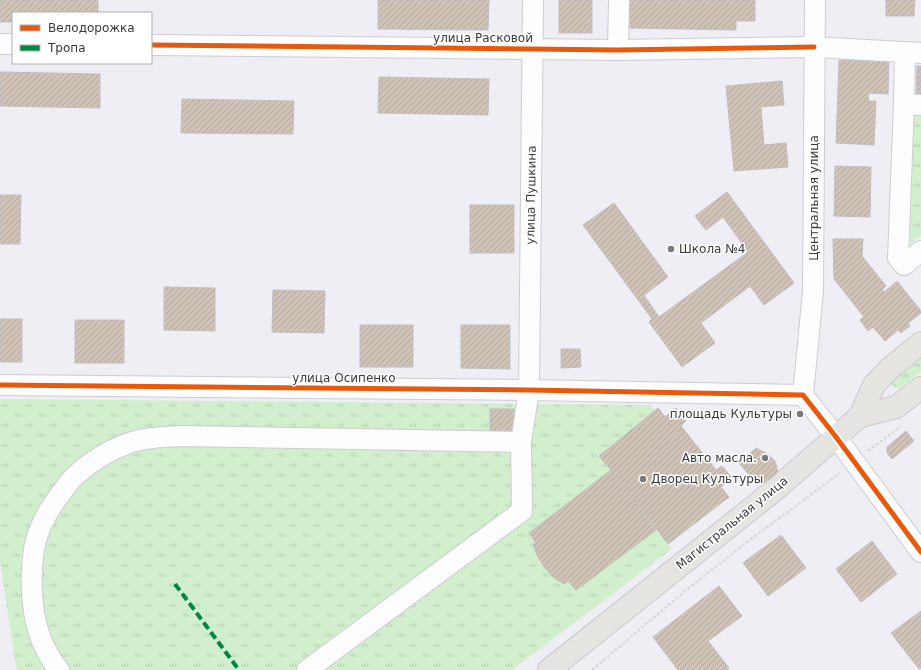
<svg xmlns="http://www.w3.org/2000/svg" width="921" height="670" font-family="'DejaVu Sans',sans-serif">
<defs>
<pattern id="park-tufts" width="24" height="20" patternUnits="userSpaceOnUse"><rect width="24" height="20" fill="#d1efcd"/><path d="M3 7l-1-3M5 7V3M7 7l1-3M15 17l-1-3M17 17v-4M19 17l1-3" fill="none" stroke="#b4ceb1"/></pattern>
<pattern id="building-hatch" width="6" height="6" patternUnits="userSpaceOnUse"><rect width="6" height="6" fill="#cfc3b8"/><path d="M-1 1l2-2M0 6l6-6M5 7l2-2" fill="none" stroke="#b2a89f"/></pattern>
</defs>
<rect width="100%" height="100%" fill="#efeef5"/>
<g fill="url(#park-tufts)">
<path d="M914 113H921V235L910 245Z"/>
<path d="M921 354V372L899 389 893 387 890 379Z"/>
<path d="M0 399 650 405 655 411 599 455 611 470 529 533 536 543 533 545C541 564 547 572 564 584L568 581 576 590 656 530 672 549 512 670H18L16 667 0 562Z"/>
</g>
<g fill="url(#building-hatch)" stroke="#c0bebf">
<path d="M0 0H98V13H13V22H0Z"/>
<path d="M378 0H489L488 30 378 29Z"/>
<rect x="559" y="0" width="33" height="33"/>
<path d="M629 0H755V21H736V30L628 28Z"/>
<path d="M886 0H915L914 16H886Z"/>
<path d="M839 60 889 62 888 94 869 93 868 101H876L874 145 836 143Z"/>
<path d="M917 66H921V97H916Z"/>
<path d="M0 72 100 74V108L0 106Z"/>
<path d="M379 77 489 79 488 115 378 113Z"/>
<path d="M782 81 784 105 761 107 764 145 786 143 788 167 734 171 726 86Z"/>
<path d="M182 99 294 101 293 134 181 133Z"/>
<path d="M835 166 871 167 870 217 834 216Z"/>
<path d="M727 192 794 283 764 305 750 286 701 323 715 343 682 367 649 322 652 319 583 225 614 203 668 277 644 295 659 317 748 252 723 217 706 230 695 216Z"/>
<path d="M0 195H21L20 244H0Z"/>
<rect x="470" y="205" width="44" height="48"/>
<path d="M833 239H863L862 256 886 286 882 289 884 292 897 281 921 311V313L908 323 910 326 901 333 898 330 885 341 873 327 868 331 860 320 864 317 834 279Z"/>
<path d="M164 287 215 288V331L164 330Z"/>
<path d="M273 290 325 291 324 333 272 332Z"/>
<rect x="0" y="319" width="22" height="43"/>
<rect x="75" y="320" width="49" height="43"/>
<rect x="360" y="325" width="53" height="42"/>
<path d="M461 325H510V369L461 368Z"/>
<path d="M561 349H580L581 367 561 368Z"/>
<path d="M658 408 678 433 649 456 679 493 708 471 729 497 668 544 611 470 599 456Z"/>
<path d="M676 408 686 421 681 426 716 470 722 466 732 478 721 487 708 471 679 493 649 456 678 433 665 417Z"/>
<rect x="490" y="409" width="24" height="26"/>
<path d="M906 431 914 441 892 459 887 453V447Z"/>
<path d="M756 448 766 453 775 461 778 472 766 484 756 483 739 463Z"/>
<path d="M611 470 656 530 576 590 568 581 564 584 553 577 544 567 538 557 533 545 536 543 529 533Z"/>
<path d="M781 535 806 568 768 596 743 563Z"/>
<path d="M872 541 897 574 861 602 836 569Z"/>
<path d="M719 586 742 616 708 641 729 668 727 670H678L653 637Z"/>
<path d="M921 611V668L919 669 891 633Z"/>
</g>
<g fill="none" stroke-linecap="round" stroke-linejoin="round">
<defs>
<g id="minor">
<path d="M0 44H13"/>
<path d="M151 45 618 50 814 47 921 53"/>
<path d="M618 50 619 0"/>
<path d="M905 52 904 104 921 105"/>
<path d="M904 104 898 258 904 265 921 251"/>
<path d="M0 385 529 390 803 395 836 437 921 552"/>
<path d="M803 395 813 291 815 0"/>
<path d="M59 670C40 647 33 621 32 591 31 577 32 563 34 549 38 526 51 505 65 488 68 484 71 479 75 476 91 461 111 449 132 442 147 437 164 437 180 436L521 442"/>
<path d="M307 670 522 511 521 442 529 390 533 0"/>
</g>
<g id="major">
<path d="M860 416 874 385 890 368 921 343"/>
<path d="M549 670 777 488 860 416 896 407 921 388"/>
</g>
</defs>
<use href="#minor" stroke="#cdccd2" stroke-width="22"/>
<use href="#major" stroke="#cac9cd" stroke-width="24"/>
<g stroke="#dadadc" stroke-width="2.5" stroke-dasharray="3 2" stroke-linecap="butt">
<path d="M868 451 901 426"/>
<path d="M592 670 685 591 742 546 840 473"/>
</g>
<use href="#minor" stroke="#fdfcfe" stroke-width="20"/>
<use href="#major" stroke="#e6e4e0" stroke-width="22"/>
<path stroke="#00873e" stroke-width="4" stroke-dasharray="8 4" stroke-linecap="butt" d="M175 584 239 670"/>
<defs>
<g id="cycleway">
<path d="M151 45 618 50 814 47"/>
<path d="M0 385 529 390 803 395 836 437 921 552"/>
</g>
</defs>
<use href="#cycleway" stroke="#fff" stroke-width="8"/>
<use href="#cycleway" stroke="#e8590c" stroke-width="5"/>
</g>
<g fill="#79787d" stroke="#fff" stroke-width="1.5">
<circle cx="671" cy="249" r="4"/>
<circle cx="800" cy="414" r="4"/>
<circle cx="765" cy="458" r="4"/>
<circle cx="643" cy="479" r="4"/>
</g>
<g text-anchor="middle" stroke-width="3" stroke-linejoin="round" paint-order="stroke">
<g font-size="12" fill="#39383d" stroke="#fff">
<text x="483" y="42">улица Расковой</text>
<text transform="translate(531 195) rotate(-89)" y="4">улица Пушкина</text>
<text transform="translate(814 198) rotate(-90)" y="4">Центральная улица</text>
<text x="344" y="382">улица Осипенко</text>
<text transform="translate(732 523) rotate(-39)" y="4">Магистральная улица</text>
</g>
<g font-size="12" fill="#39383d" stroke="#fff" text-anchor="start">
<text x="679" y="253">Школа №4</text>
<text x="792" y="418" text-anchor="end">площадь Культуры</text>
<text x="757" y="462" text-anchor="end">Авто масла.</text>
<text x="651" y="483">Дворец Культуры</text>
</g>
</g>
<rect x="12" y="12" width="140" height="52" fill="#ffffff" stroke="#b0afb1"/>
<rect x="20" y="25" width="20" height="6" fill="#e8590c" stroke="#b0afb1"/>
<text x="48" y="32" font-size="12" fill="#39383d">Велодорожка</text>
<rect x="20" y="45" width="20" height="6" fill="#00873e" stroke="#b0afb1"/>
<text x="48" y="52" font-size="12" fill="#39383d">Тропа</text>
</svg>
